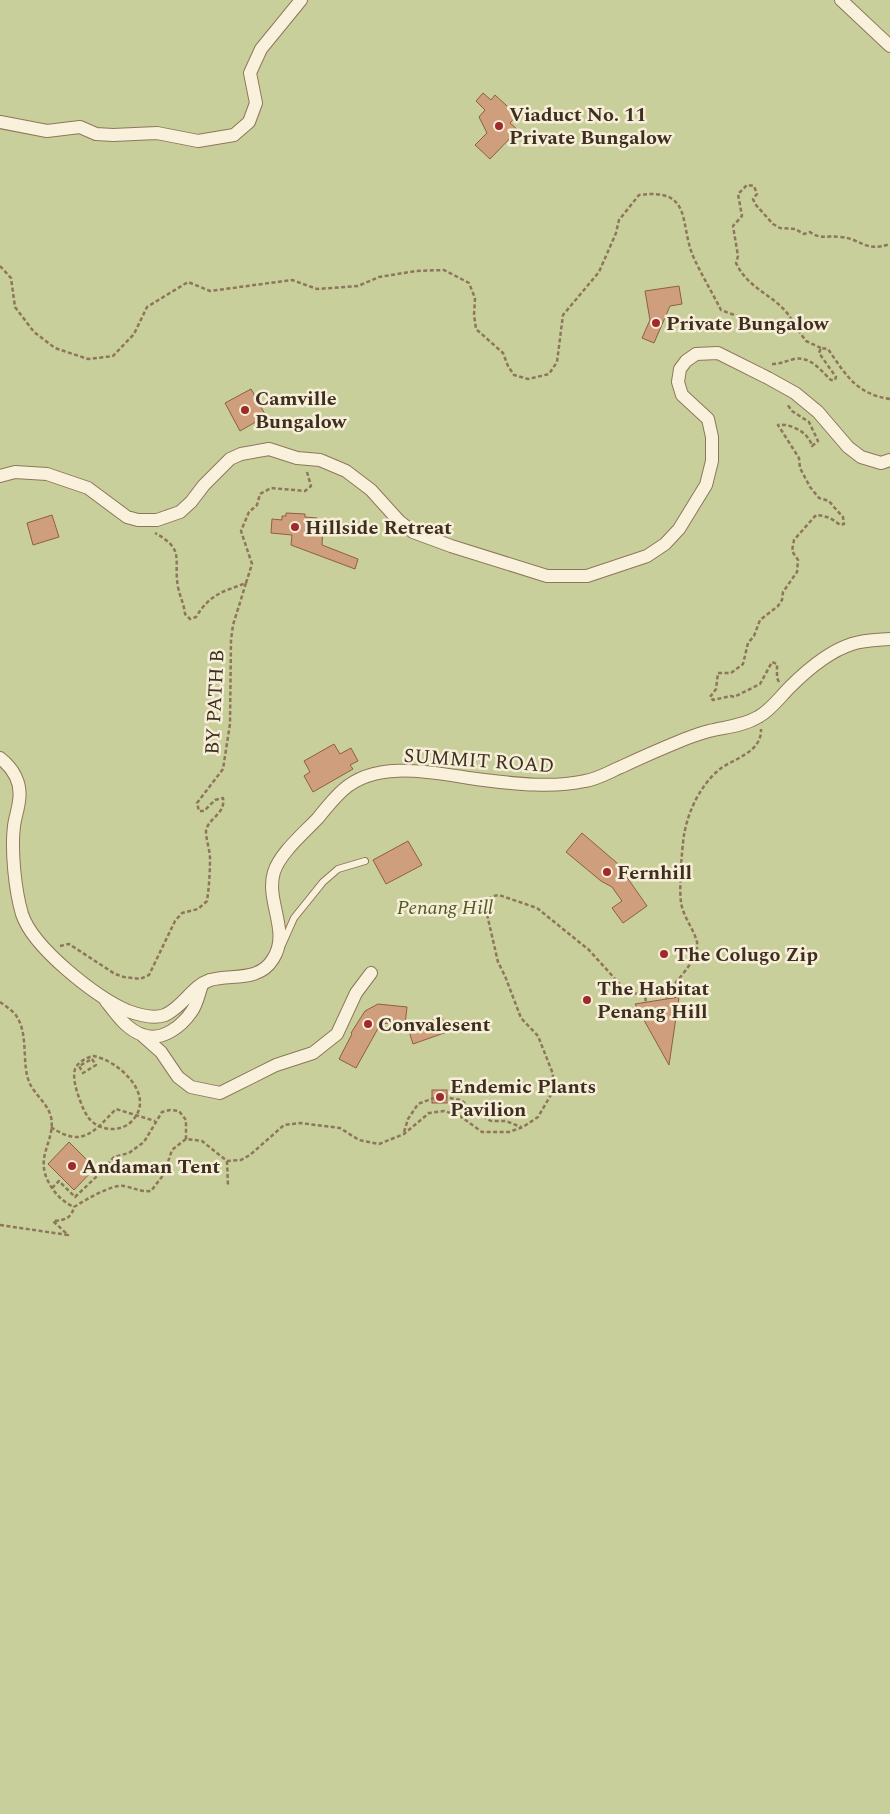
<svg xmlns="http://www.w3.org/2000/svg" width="890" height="1814" font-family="Spectral,serif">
<rect width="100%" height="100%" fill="#f0e4c8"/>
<rect fill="#c9cf9b" x="0" y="0" width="890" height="1814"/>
<g fill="#cf9f7d" stroke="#8d5f41">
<path d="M483 93 491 100 495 95 517 115 510 123 518 130 490 159 475 145 487 133 479 117 485 110 476 101Z"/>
<path d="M679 286 682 304 670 306 654 343 642 338 650 320 645 291Z"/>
<path d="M251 389 266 416 240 431 225 403Z"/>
<path d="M286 513 305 514V517L317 518V522L323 523 322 545 358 559 355 569 291 545 292 535 271 533 272 519 282 520V516H286Z"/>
<path d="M52 515 59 537 33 545 27 523Z"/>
<path d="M334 744 340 754 351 748 358 761 350 765 353 769 313 792 304 776 310 772 304 761Z"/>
<path d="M582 833 617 863 647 906 623 923 612 908 622 901 612 887 601 881 566 852Z"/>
<path d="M408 841 422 865 386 884 373 860Z"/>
<path d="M679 997 669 1065 635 1004Z"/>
<path d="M378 1004 407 1007 405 1025 381 1023 356 1068 339 1059 352 1034 351 1033 365 1011Z"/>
<path d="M442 1017 447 1032 413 1044 408 1028Z"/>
<rect x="432" y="1090" width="15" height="13"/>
<path d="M69 1142 95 1168 74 1190 48 1164Z"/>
</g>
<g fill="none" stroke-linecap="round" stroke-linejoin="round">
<defs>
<path id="service" d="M282 945 294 918 323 882 338 869 365 861"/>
<g id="minor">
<path d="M841 0 890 46"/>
<path d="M0 122 47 131 80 127 96 134 113 135 157 133 198 141 234 135 249 122 256 103 250 73 261 49 301 0"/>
<path d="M0 476 15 472 47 474 88 488 127 517 138 520H157L180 512 191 502 204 485 230 459 241 454 269 449 297 458 320 460 346 471 371 490 399 521 413 532 451 546 547 576H587L647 556 665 544 679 529 706 485 712 461V437L708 419 682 395 678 382 680 369 686 361 696 354 718 353 768 378 795 393 818 412 848 447 861 457 881 463 890 460"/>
<path d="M0 758C13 768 22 783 19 801 18 810 15 818 14 826 11 851 15 890 22 914 33 948 96 997 128 1011 139 1015 154 1019 165 1015 183 1007 192 986 210 980 232 974 259 982 273 959 291 932 265 901 274 872 280 853 304 833 318 818 326 808 334 798 343 790 379 757 442 775 484 780 517 784 553 788 585 781 598 779 609 772 621 767 642 757 663 748 685 739 693 736 701 733 709 731 725 727 743 726 758 717 770 711 780 697 790 687 806 671 830 651 852 644 864 640 878 640 890 639"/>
<path d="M106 1001C116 1014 127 1030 143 1035 162 1042 182 1026 192 1011 197 1004 199 993 202 985"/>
<path d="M143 1036 161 1052 178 1077 191 1087 220 1093 276 1065 313 1053 337 1034 356 993 371 973"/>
</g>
</defs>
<use href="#service" stroke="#8d765c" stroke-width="8"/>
<use href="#minor" stroke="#8d765c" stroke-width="14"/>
<g stroke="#8d765c" stroke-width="2.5" stroke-dasharray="4 2.5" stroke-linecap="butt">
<path d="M0 266 11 278 15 307 34 332 55 348 88 359 113 356 134 334 147 307 188 282 210 291 292 280 317 289 358 286 379 277 416 271 444 270 469 283 475 298 474 315 476 329 503 353 508 366 514 375 528 379 549 374 557 362 563 315 599 272 616 233 619 220 639 195C693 188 679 222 693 256 701 274 712 292 721 310 746 320 769 325 795 326L806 341 821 348"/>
<path d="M795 326C781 295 751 294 736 263L738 256 733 226 742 216 738 194 747 185 754 186 757 194 753 199 755 204 773 224 780 228 795 229 804 234 810 232C821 240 828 235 840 237 861 238 865 253 890 244"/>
<path d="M772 364C780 364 786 361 794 359 811 356 820 370 831 380H835L836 377 819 353 821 348 828 349C846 375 856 394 890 399"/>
<path d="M246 583 252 564 241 531 249 512 257 505 260 494 271 488 305 491 311 486 307 472"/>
<path d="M779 682 777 678V664L772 662 760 684 734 697 731 696 713 700 710 697 716 689 718 673H731L743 664 748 643 754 636 760 620 778 606 782 600 783 592 797 572 798 560 792 551 794 540 816 515C826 516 832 518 840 525L844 524 843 517 833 506 829 501 819 498 810 487 800 468 799 458 778 425C787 423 803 430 808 438 810 440 811 443 812 446L818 441 809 422 792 411 787 404"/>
<path d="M60 946 69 944 115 974 124 977 140 979 149 975 175 921 182 913 198 909 207 901C209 887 210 873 210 859 210 850 206 840 206 831 208 818 226 814 223 798L215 800 204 811H199L197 803 223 769 230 724 231 640 233 625 246 583C222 592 210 594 196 617L190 619 185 614C184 604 180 597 178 587 173 559 186 550 155 533"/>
<path d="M645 996 666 993"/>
<path d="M667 999 666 993C676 982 700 958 697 942 694 930 685 919 682 907 678 895 682 848 684 835 688 811 701 784 720 769 735 758 762 752 761 729"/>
<path d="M0 1002C5 1006 14 1011 17 1017 29 1036 21 1065 30 1084 36 1096 48 1104 51 1117 56 1141 34 1156 49 1183 55 1194 63 1202 74 1207"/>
<path d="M92 1059 96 1065 83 1073 79 1066Z"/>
<path d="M51 1127C83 1149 94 1131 116 1109L155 1121"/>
<path d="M404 1132 408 1119 418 1104 439 1096 461 1100 476 1113 491 1121H506L521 1127"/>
<path d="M227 1161 228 1186"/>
<path d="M52 1188 59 1181 75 1197 97 1176 114 1157 129 1153 144 1142 162 1112 170 1110 179 1111 186 1120V1139"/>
<path d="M0 1225 68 1235 53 1221C65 1220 71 1219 74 1207 85 1200 112 1184 124 1186 134 1188 141 1192 151 1191L164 1174 172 1150 186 1139 202 1141 227 1161 241 1160 250 1155 284 1125 300 1123 340 1128 359 1140 379 1144 404 1134 429 1113 444 1111 460 1116 482 1132H509L523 1127 538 1117 552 1093 553 1074 538 1036 521 1018 505 976 498 962 486 910 488 900 493 896 499 895 537 908 589 950 626 991 645 996 646 1002"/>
</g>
<use href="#service" stroke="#faf1dc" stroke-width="6"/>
<use href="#minor" stroke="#faf1dc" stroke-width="12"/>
<path stroke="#8d765c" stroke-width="2.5" stroke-dasharray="4 2.5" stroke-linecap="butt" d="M93 1056C118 1060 158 1096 131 1122 119 1133 98 1131 88 1117 83 1110 80 1100 77 1092 75 1084 73 1077 75 1069 78 1062 86 1058 93 1056Z"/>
</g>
<g fill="#9e2a2b" stroke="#f7eed8" stroke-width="2">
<circle cx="499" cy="126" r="5"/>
<circle cx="656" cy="323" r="5"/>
<circle cx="245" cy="410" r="5"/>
<circle cx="295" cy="527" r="5"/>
<circle cx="607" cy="872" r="5"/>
<circle cx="664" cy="954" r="5"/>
<circle cx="587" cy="1000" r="5"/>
<circle cx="368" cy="1024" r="5"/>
<circle cx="440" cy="1097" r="5"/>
<circle cx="72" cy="1166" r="5"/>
</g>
<g text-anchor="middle" stroke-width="5" stroke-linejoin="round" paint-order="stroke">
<g font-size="20" font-weight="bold" fill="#3d2e20" stroke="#f7eed8" text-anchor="start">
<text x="509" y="121">Viaduct No. 11<tspan x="509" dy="23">Private Bungalow</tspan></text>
<text x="666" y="330">Private Bungalow</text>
<text x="255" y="405">Camville<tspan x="255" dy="23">Bungalow</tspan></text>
<text x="305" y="534">Hillside Retreat</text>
<text x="617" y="879">Fernhill</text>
<text x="674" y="961">The Colugo Zip</text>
<text x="597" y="995">The Habitat<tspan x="597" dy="23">Penang Hill</tspan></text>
<text x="378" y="1031">Convalesent</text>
<text x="450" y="1093">Endemic Plants<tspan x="450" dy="23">Pavilion</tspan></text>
<text x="82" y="1173">Andaman Tent</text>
</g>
<g font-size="20" fill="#3d2e20" stroke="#f7eed8">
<text transform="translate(214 702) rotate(-87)" y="7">BY PATH B</text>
<text transform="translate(479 760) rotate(4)" y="7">SUMMIT ROAD</text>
</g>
<g font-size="20" font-style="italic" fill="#4d5a26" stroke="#f7eed8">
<text x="445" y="914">Penang Hill</text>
</g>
</g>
</svg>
